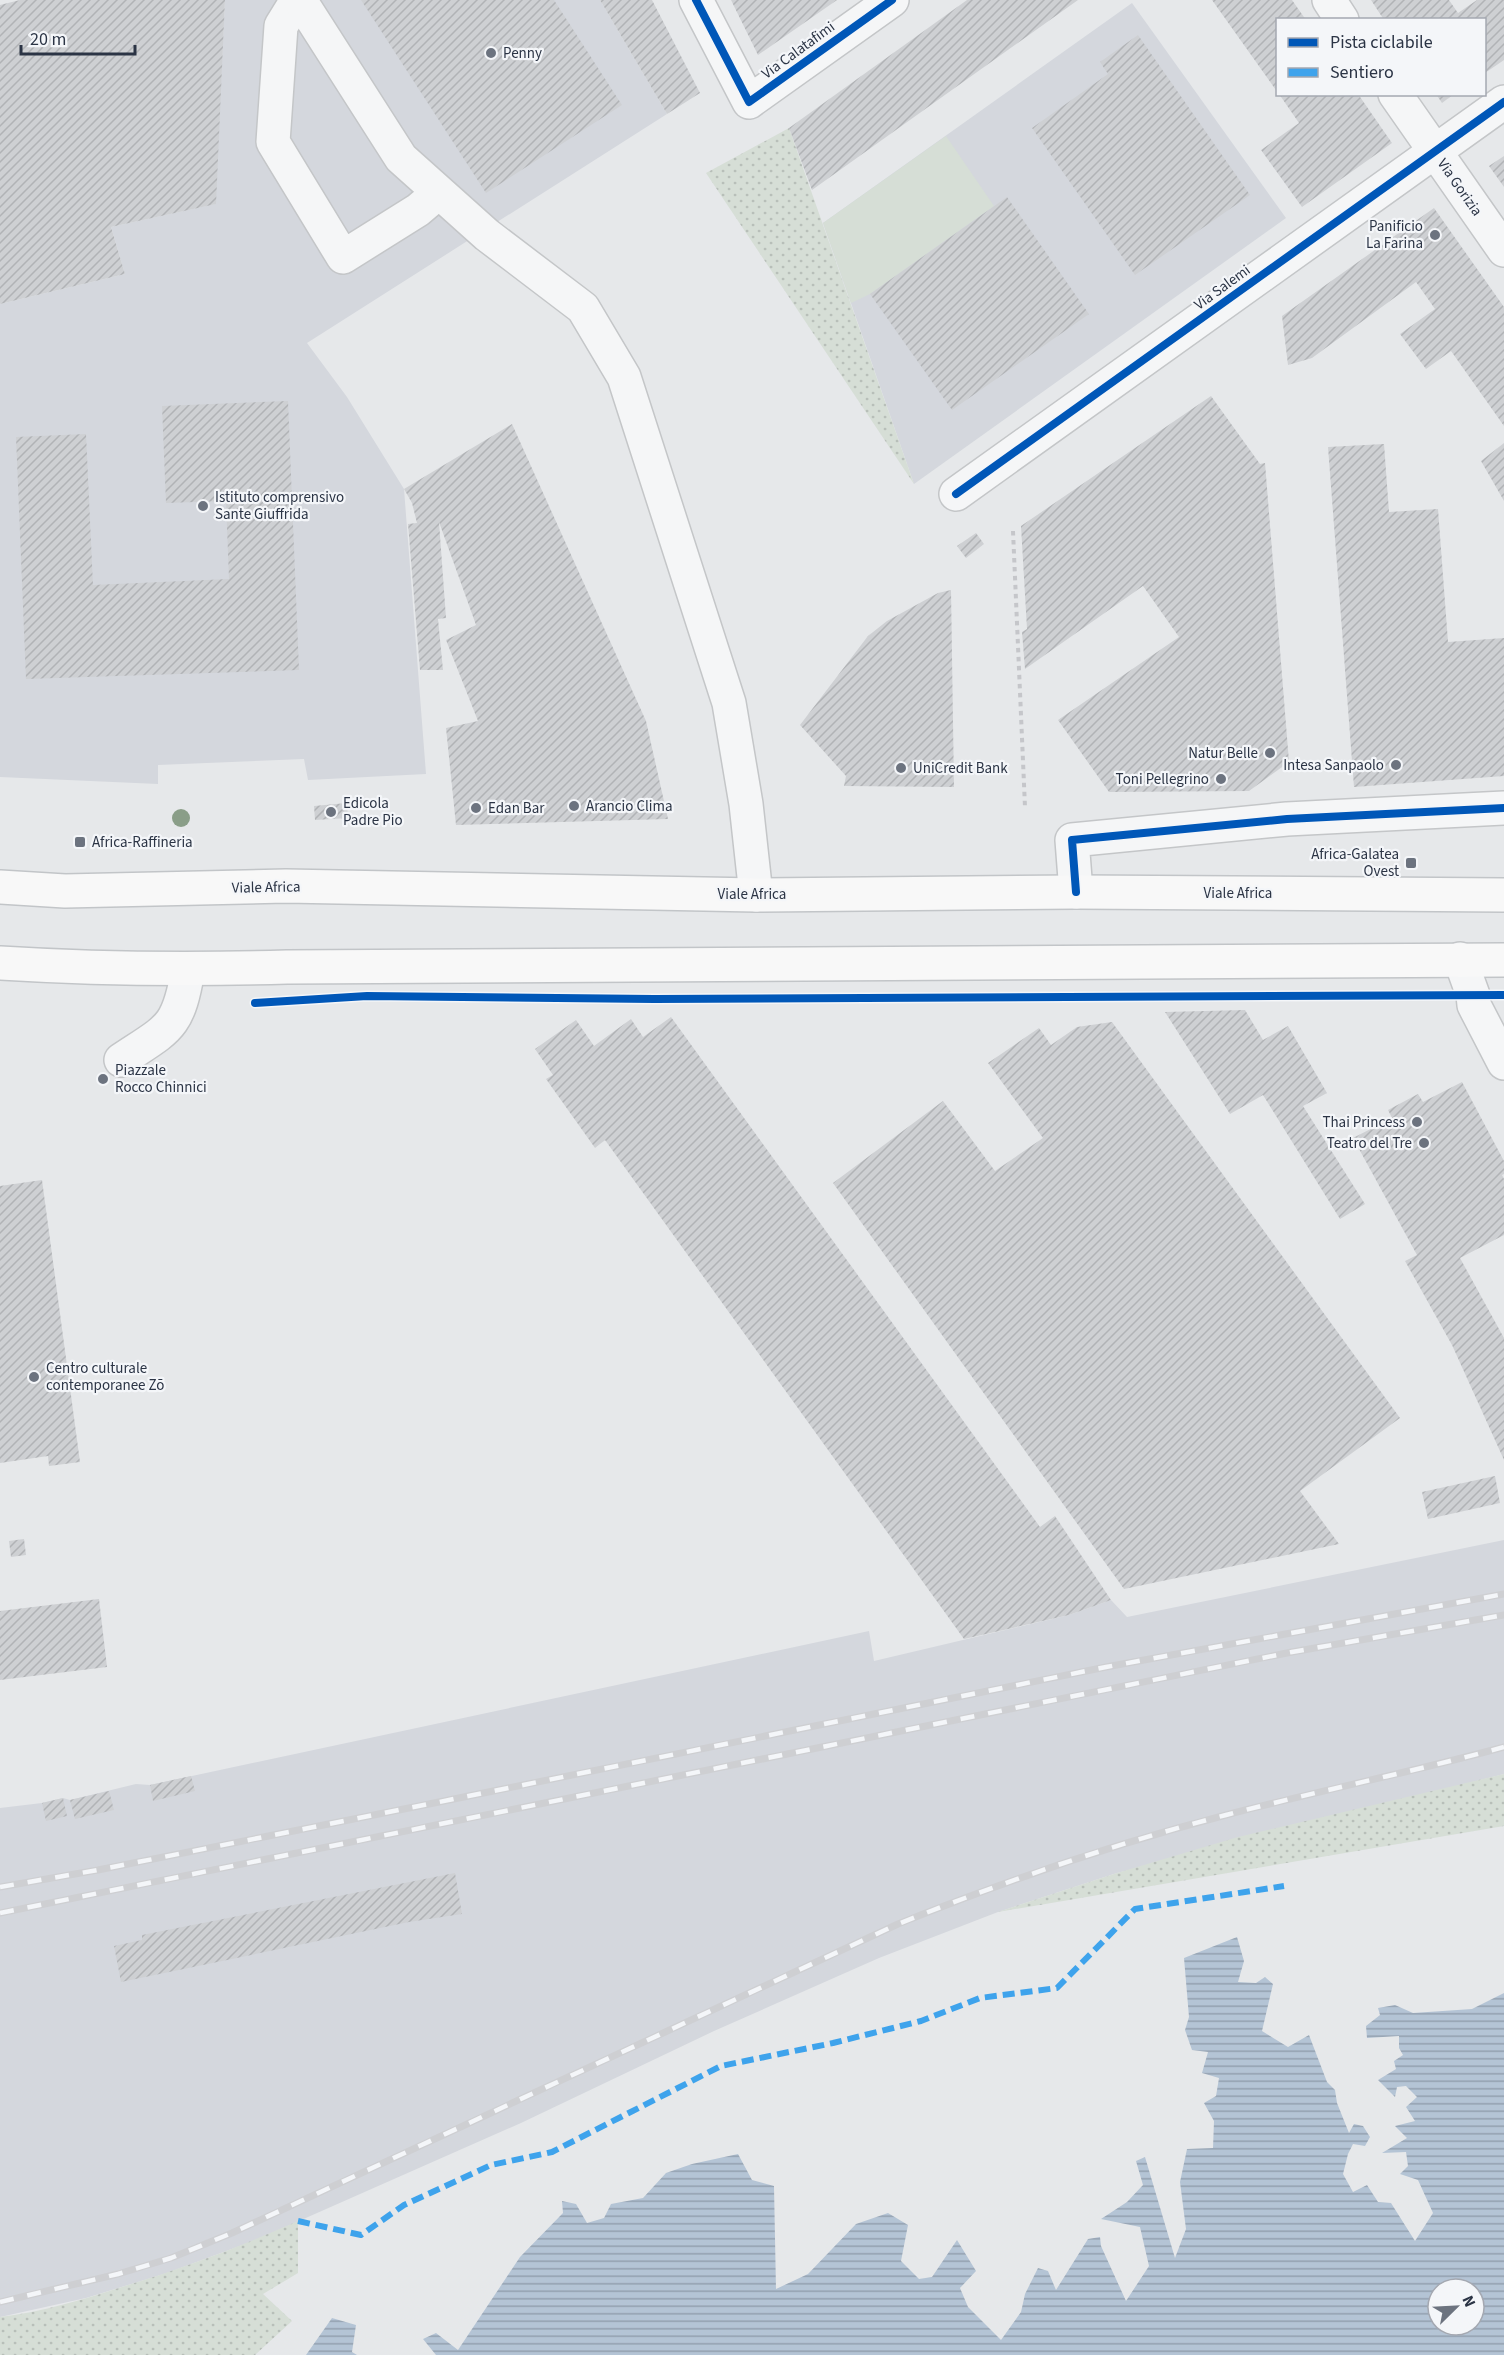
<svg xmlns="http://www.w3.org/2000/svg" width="1504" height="2355" font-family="'Source Sans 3',sans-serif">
<defs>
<pattern id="grass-dots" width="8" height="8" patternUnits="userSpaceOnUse" patternTransform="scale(1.5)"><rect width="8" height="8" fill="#d6ded6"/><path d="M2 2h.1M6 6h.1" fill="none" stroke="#b8bfb9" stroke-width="1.8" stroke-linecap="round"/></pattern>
<pattern id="water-rules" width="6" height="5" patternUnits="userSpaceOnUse" patternTransform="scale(1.5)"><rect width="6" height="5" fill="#b4c4d5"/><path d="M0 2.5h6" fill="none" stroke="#93a0af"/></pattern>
<pattern id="building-hatch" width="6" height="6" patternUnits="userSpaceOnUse" patternTransform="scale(1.5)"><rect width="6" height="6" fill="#ced0d3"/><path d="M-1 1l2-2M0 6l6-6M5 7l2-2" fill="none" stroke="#b1b3b6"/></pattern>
</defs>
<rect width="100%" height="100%" fill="#e6e8ea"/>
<g fill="#d4d7dd">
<path d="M225 0H600L667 114 307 343 347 397 404 489 426 774 308 780 304 759 158 765V784L0 777V304L125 274 111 227 215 204Z"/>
<path d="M1132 3 1286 218 914 484 823 223Z"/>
<path d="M1504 1540V1774L1117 1873 998 1912 879 1958 714 2031 521 2123 256 2240 167 2273 86 2298 0 2317V1808L42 1803 63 1798 70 1800 136 1784 150 1785 869 1631 874 1661 1069 1615 1111 1600 1127 1617Z"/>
</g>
<g fill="url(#grass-dots)">
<path d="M789 128 914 484 706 173Z"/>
<path d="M1504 1774V1826L998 1912 1117 1873 1238 1837Z"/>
<path d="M298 2221V2273L263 2294 292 2321 255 2355H0V2317C42 2312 85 2299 125 2286 184 2268 242 2246 298 2221Z"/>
</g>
<path fill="#d6ded6" d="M946 136 994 206 870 294 851 303 823 223Z"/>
<g fill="url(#water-rules)" fill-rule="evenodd">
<path d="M1237 1937 1244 1961 1238 1982 1256 1983 1265 1977 1273 1984 1262 2031 1288 2047 1309 2035 1327 2082 1335 2090 1337 2103 1349 2133 1354 2124 1363 2126 1370 2137 1365 2146 1353 2144 1348 2154 1343 2174 1353 2192 1367 2185 1378 2202 1391 2203 1415 2241 1433 2213 1418 2180 1400 2174 1408 2166 1406 2152 1382 2153 1407 2138 1395 2126 1415 2121 1406 2107 1417 2097 1406 2086 1397 2087 1395 2097 1378 2080 1396 2069 1394 2061 1403 2055 1399 2048V2036L1367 2038 1366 2026 1380 2015 1378 2008 1395 2005 1413 2013 1472 2009 1504 1993V2355H436L423 2339 436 2333 458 2350 520 2257 563 2213 562 2201 576 2204 587 2223 604 2218 611 2204 643 2198 666 2173 692 2164 738 2154 752 2180 774 2186 776 2289 808 2274 856 2224 888 2213 908 2225 901 2261 919 2279 932 2277 957 2240 976 2271 960 2288 968 2307 1001 2340 1021 2312 1025 2294 1038 2268 1048 2271 1056 2290 1088 2239 1100 2237 1101 2246 1126 2301 1149 2266 1140 2227 1101 2219 1127 2202 1143 2185 1136 2161 1145 2157 1175 2258 1186 2229 1180 2182 1187 2149 1213 2148 1214 2121 1204 2103 1216 2096 1219 2078 1202 2073 1208 2052 1192 2050 1185 2030 1189 2017 1184 1958ZM1438 2289H1474V2325H1438Z"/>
<path d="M332 2318 356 2325 352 2352 357 2355H306Z"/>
</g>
<g fill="url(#building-hatch)">
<path d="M20 0H225L216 204 111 227 125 274 0 304V5Z"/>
<path d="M361 0H554L622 105 486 193Z"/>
<path d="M600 0H652L700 93 667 114Z"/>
<path d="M731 0H837L758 55Z"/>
<path d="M967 0H1078L812 190 789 128Z"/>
<path d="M1212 0H1292L1306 20H1278V93Z"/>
<path d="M1371 0H1449L1458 13 1477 0H1504V60L1485 73V20H1384Z"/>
<path d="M1138 35 1250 195 1135 275 1032 128 1108 74 1100 62Z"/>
<path d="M1279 94H1358L1392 143 1302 207 1261 150 1299 123Z"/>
<path d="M1436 94H1454L1442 103Z"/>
<path d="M1504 156V187L1489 166Z"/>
<path d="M1007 197 1089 314 952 410 870 294Z"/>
<path d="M1434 208 1504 307V426L1451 351 1426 369 1400 334 1435 309 1416 282 1312 358 1288 365 1282 316Z"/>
<path d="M1211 396 1260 464 1265 463 1289 762 1249 791 1109 792 1058 720 1179 637 1143 586 1025 669 1022 632 1027 629 1021 526Z"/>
<path d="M288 401 299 670 26 679 16 437 86 434 93 585 229 579 226 501 166 503 162 406Z"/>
<path d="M512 424 646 721 668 819 456 825 446 728 478 721 446 640 476 625 439 522 446 618 438 619 443 670H420L408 524 417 523 412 503 404 489Z"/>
<path d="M1504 443V501L1481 461Z"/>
<path d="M1384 444 1389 512 1438 509 1448 642 1504 638V776L1354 787 1328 447Z"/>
<path d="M976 533 984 544 966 558 957 546Z"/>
<path d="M951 590 954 787 844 786 846 776 800 725 868 636 887 621 938 593Z"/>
<path d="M347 803 348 818 315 820 314 806Z"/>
<path d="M1245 1010 1263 1040 1288 1026 1327 1093 1303 1106 1365 1204 1340 1219 1263 1095 1230 1114 1165 1012Z"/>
<path d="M671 1017 1040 1527 1055 1516 1111 1600 1069 1615 964 1639 605 1140 595 1148 546 1079 553 1075 535 1049 576 1020 594 1046 631 1019 643 1037Z"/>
<path d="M1112 1022 1400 1418 1300 1491 1339 1544 1124 1589 833 1183 943 1101 995 1171 1043 1138 988 1063 1039 1028 1051 1045 1077 1027Z"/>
<path d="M1462 1082 1504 1161V1174L1502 1175 1504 1179V1235L1460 1258 1504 1338V1460L1452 1345 1405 1261 1417 1255 1353 1138 1392 1118 1388 1110 1418 1094 1423 1102Z"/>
<path d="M42 1180 80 1462 49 1466 48 1456 0 1463V1186Z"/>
<path d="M1495 1476 1500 1503 1428 1519 1422 1492Z"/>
<path d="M24 1539 26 1555 11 1557 9 1541Z"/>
<path d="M99 1599 107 1667 0 1680V1611Z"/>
<path d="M191 1776 195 1791 153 1801 150 1785Z"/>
<path d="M109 1791 114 1810 75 1819 70 1800Z"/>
<path d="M63 1798 67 1816 46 1821 42 1803Z"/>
<path d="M455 1873 462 1914 409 1922 121 1982 114 1946 142 1940V1935Z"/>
</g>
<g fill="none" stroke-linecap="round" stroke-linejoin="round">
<defs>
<g id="minor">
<path d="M297 0 281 26 273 142 343 257 418 210 438 193"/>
<path d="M300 0 401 158 487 235 583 308 624 377 729 703 746 804 756 895"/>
<path d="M696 0 749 102 892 0"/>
<path d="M1329 0 1342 20"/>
<path d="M1395 94 1504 250"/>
<path d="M956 494 1504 102"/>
<path d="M1076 892 1072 840 1287 819 1504 808"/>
<path d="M1460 959 1473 995 1474 1005 1504 1063"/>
<path d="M121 1060C169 1028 178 1029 188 970"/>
</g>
<g id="major">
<path d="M0 887 65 891 286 886 756 895 1076 892 1504 895"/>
<path d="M0 963C96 969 191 970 287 967L1504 960"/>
</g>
</defs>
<use href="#minor" stroke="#c4c6c8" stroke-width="36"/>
<use href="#major" stroke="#c2c5c8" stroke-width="36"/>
<path stroke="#c5c6ca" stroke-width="4" stroke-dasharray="4.5 4.5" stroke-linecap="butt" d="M1013 531 1025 807"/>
<use href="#minor" stroke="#f5f6f7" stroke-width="33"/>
<use href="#major" stroke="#f8f8f8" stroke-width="33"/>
<defs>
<g id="rail">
<path d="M0 1887 98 1870 439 1802 1106 1667 1504 1594"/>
<path d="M0 1913 1292 1652 1504 1615"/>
<path d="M0 2302 118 2274 171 2258 232 2233 898 1924C1005 1881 1114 1844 1226 1815 1318 1791 1412 1772 1504 1747"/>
</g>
</defs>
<use href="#rail" stroke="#cecfd2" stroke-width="7"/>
<use href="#rail" stroke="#f4f6f9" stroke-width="4.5" stroke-dasharray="14" stroke-linecap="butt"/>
<path stroke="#3ea3ec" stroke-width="6" stroke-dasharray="12 6" stroke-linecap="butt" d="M298 2221 361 2235 404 2205 491 2165 552 2152 721 2066 833 2043 921 2021 980 1998 1057 1988 1135 1909 1284 1886"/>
<defs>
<g id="cycleway">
<path d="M696 0 749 102 892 0"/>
<path d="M956 494 1504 102"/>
<path d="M1076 892 1072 840 1287 819 1504 808"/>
<path d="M255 1003 367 996 654 999 1504 995"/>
</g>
</defs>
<use href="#cycleway" stroke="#f4f6f9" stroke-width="11"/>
<use href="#cycleway" stroke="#0057b8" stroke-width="8"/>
</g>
<circle fill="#8a9e88" cx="181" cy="818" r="9"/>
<g fill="#6c737f" stroke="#f4f6f9" stroke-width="2">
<circle cx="491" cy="53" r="6"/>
<circle cx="1435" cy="235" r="6"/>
<circle cx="203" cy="506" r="6"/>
<circle cx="1270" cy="753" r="6"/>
<circle cx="1396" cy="765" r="6"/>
<circle cx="901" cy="768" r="6"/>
<circle cx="1221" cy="779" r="6"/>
<circle cx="574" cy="806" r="6"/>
<circle cx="476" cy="808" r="6"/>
<circle cx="331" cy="812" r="6"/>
<rect x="74" y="836" width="12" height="12" rx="3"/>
<rect x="1405" y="857" width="12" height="12" rx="3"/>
<circle cx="103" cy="1079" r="6"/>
<circle cx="1417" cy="1122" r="6"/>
<circle cx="1424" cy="1143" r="6"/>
<circle cx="34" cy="1377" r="6"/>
</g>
<g text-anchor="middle" stroke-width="4.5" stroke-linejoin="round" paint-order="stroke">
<g font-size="15" fill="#2b3445" stroke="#f4f6f9">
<text transform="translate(798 50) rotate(-36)" y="5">Via Calatafimi</text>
<text transform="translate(1460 187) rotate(55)" y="5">Via Gorizia</text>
<text transform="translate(1222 287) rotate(-36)" y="5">Via Salemi</text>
<text transform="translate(266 887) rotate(-1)" y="5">Viale Africa</text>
<text x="1238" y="898">Viale Africa</text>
<text x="752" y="899">Viale Africa</text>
</g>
<g font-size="15" fill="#2b3445" stroke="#f4f6f9" text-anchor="start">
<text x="503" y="58">Penny</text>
<text x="1423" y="231" text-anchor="end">Panificio<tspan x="1423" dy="17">La Farina</tspan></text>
<text x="215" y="502">Istituto comprensivo<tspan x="215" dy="17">Sante Giuffrida</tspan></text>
<text x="1258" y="758" text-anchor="end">Natur Belle</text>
<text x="1384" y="770" text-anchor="end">Intesa Sanpaolo</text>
<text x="913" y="773">UniCredit Bank</text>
<text x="1209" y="784" text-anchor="end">Toni Pellegrino</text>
<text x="343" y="808">Edicola<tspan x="343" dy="17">Padre Pio</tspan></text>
<text x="586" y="811">Arancio Clima</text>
<text x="488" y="813">Edan Bar</text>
<text x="92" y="847">Africa-Raffineria</text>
<text x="1399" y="859" text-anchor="end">Africa-Galatea<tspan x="1399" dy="17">Ovest</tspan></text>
<text x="115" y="1075">Piazzale<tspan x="115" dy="17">Rocco Chinnici</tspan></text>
<text x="1405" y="1127" text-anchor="end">Thai Princess</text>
<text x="1412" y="1148" text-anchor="end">Teatro del Tre</text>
<text x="46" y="1373">Centro culturale<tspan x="46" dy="17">contemporanee Zō</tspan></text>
</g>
</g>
<rect x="1276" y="18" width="210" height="78" fill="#f4f6f9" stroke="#a4a8b1" stroke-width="1.5"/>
<rect x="1288" y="38" width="30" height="9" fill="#0057b8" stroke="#a4a8b1" stroke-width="1.5"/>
<text x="1330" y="48" font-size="18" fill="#2b3445">Pista ciclabile</text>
<rect x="1288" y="68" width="30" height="9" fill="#3ea3ec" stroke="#a4a8b1" stroke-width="1.5"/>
<text x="1330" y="78" font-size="18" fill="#2b3445">Sentiero</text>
<g transform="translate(1456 2307) rotate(66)"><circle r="28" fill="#f4f6f9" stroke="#a4a8b1" stroke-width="1.5"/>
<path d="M0-4.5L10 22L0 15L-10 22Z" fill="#6c737f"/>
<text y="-9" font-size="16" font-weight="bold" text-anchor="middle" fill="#2b3445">N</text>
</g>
<path d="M21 45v9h114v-9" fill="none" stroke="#2b3445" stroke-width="3"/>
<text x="30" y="45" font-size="18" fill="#2b3445" stroke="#f4f6f9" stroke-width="4.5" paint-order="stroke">20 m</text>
</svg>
